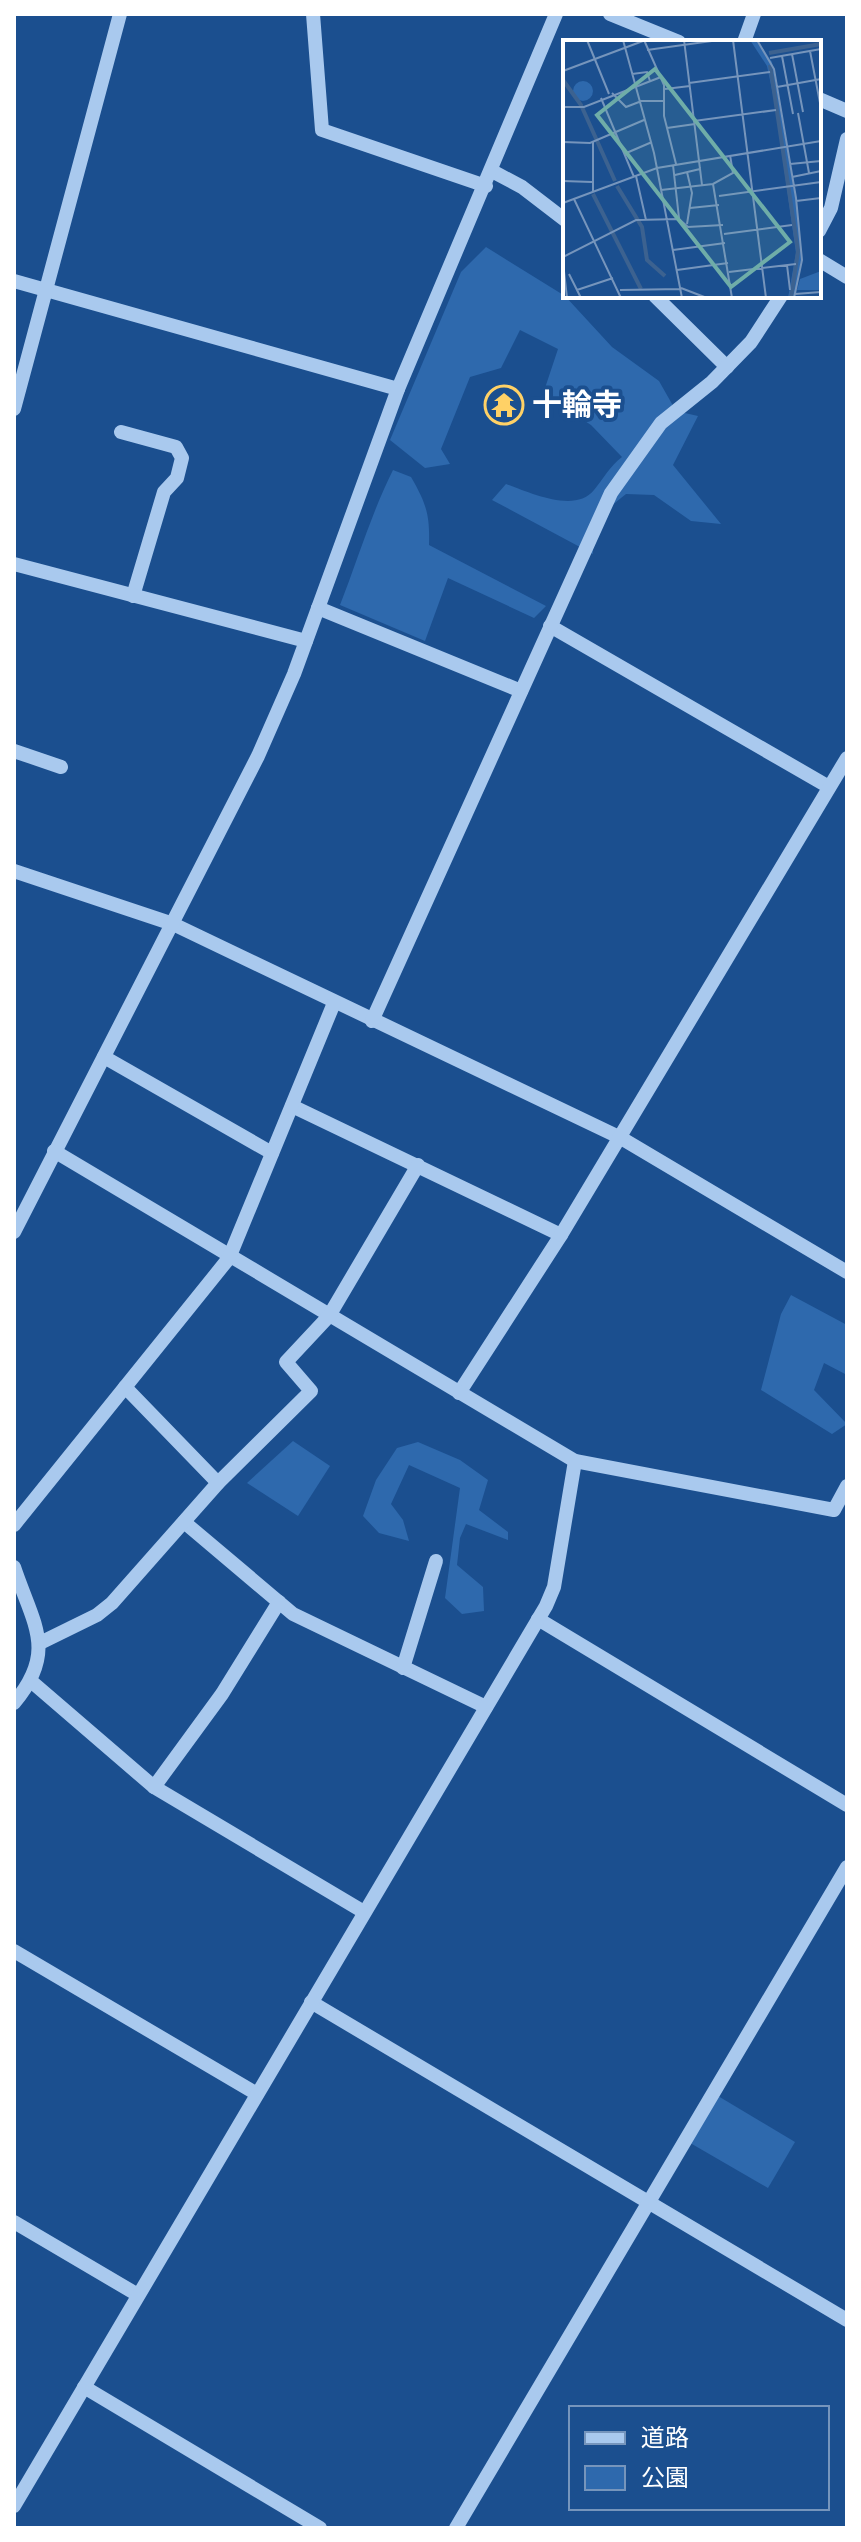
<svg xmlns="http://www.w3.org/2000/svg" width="861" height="2542" font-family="'PT Sans Narrow','Noto Sans JP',sans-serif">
<rect width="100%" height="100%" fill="#1b4f8f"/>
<g fill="#2e69ad">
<path d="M486 247 565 296 612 347 659 381 676 411 698 416 673 465 721 524 691 521 654 495 626 494C603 512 591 523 593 554L492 500 506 484C529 492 575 514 594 490 604 478 609 467 622 457L591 425 543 394 558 349 520 330 501 368 470 377 441 449 450 464 425 468 390 440 461 272Z"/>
<path d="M393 470 411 477C426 503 430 514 429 545L546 606 534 618 448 578 425 641 340 605C358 559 371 514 393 470Z"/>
<path d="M791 1295 847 1325V1375L824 1363 814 1390 847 1424 832 1434 761 1390 781 1314Z"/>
<path d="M293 1441 330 1466 298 1516 247 1483Z"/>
<path d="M418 1442 460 1460 488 1480 479 1510 508 1532V1540L466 1524 460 1538 457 1565 483 1587 484 1611 462 1614 445 1598 460 1488 409 1465 391 1504 403 1520 409 1541 379 1533 363 1516 376 1480 397 1448Z"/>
<path d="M713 2093 795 2142 768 2188 685 2140Z"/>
</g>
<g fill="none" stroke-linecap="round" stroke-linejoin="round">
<g stroke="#a9c9ee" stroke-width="14">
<path d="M313 14 322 130 486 186"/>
<path d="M610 14 679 42"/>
<path d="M744 42 754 14"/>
<path d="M819 99 847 111"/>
<path d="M492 171 522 187 565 220"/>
<path d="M819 231 831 208 847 139"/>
<path d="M819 260 847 277"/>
<path d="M14 281 398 389"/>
<path d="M655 296 727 367"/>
<path d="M14 409 120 14"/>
<path d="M121 432 176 447 182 458 177 478 164 492 133 596"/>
<path d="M14 564 306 641"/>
<path d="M318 608 521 691"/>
<path d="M550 626 829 787"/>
<path d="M14 751 61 767"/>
<path d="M14 871 173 924 621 1138 847 1272"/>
<path d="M372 1021 611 493 661 423 712 382 751 342 781 296"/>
<path d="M104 1057 272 1153"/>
<path d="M292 1106 561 1235 459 1393"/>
<path d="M54 1151 575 1461 834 1510 847 1486"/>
<path d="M14 1232 258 756 294 674 398 389 556 14"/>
<path d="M561 1235 847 758"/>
<path d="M125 1387 218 1483"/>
<path d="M184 1522 293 1614 486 1707"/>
<path d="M14 1525 229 1258 334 1003"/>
<path d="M14 1567C33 1624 58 1651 14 1703"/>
<path d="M538 1619 847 1805"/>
<path d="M40 1643 97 1615 112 1603 218 1483 311 1391 286 1362 329 1316 418 1165"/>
<path d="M403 1668 436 1561"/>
<path d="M32 1682 154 1787 364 1912"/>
<path d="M154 1787 222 1694 279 1602"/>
<path d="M14 1951 257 2094"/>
<path d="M311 2002 847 2320"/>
<path d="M14 2222 138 2295"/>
<path d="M84 2387 320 2528"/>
<path d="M14 2506 546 1606 554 1587 575 1461"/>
<path d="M456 2528 847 1867"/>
</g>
</g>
<defs>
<symbol id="temple-ring" viewBox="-11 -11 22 22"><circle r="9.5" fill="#1b4f8f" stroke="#ffd166" stroke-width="1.5"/><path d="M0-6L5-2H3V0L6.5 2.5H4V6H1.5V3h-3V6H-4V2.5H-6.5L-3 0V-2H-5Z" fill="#ffd166"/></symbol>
</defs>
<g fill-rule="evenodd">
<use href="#temple-ring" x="482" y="383" width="44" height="44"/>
</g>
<g text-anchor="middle" stroke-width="8" stroke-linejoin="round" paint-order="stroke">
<g font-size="30" font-weight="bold" fill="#fff" stroke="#1b4f8f" text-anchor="start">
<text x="532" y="415">十輪寺</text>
</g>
</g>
<g transform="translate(563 40)">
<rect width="258" height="258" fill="#1b4f8f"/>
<path d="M187 0H194L209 22 233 161 239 216 231 258H225L233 213 212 64 204 26ZM10 51a10 10 0 1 1 20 0a10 10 0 1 1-20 0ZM258 231V250H234L237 239Z" fill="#2e69ad"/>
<path fill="none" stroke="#3c6290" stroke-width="4" d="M206 13 258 4M207 25 235 211 228 258M0 40 18 65 52 141M54 146 79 187 84 220 102 236M30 154 78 249"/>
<path fill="none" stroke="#7695bc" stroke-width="2" d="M24 0 46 54M60 0 91 113 119 258M81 0 101 45V76L113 124M121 0 137 129M170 0 203 258M194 0 211 29 233 158 239 220 231 258M84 10 156 0M247 11 258 68M229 14 240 72M219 16 230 74M207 18 258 9M0 31 80 1M69 34 84 32 87 41M126 43 207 32M214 47 258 39M102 49 127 46M49 53 63 67 76 62M38 58 71 137M76 61H102M0 67H21L98 37M235 73 246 133M131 81 213 70M104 88 132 84M0 102 27 103 81 80M30 102V151M61 114 89 102M227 124 258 121M110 125 116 178M112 135 137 129 139 145M73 136 83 180M229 137 258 131M0 141 29 142M150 144 169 258M98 150 150 144 170 133 167 115M156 156 258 142M11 159 58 258M233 161 258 158M0 163 94 128 258 101M127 168 156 165M124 184 129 153 124 132M161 194 229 185M110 210 162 203M0 217 73 180 116 179 125 187 160 185M0 222 4 258M224 225 227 250M114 230 165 223M166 232 233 224M6 234 18 258M118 248 144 258M14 250 50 238M57 250 118 249M232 254 258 252"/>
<path fill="#6fada8" fill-opacity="0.15" stroke="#6fada8" stroke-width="4" d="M92 29 227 202 168 247 34 75Z"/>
<rect width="258" height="258" fill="none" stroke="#fff" stroke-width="4"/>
</g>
<rect width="861" height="2542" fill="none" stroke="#ffffff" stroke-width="32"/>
<rect x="569" y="2406" width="260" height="104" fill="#1b4f8f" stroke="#7695bc" stroke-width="2"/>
<rect x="585" y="2432" width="40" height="12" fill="#a9c9ee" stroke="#7695bc" stroke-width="2"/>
<text x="641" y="2446" font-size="24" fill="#ffffff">道路</text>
<rect x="585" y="2466" width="40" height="24" fill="#2e69ad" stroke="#7695bc" stroke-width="2"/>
<text x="641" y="2486" font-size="24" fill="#ffffff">公園</text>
</svg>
